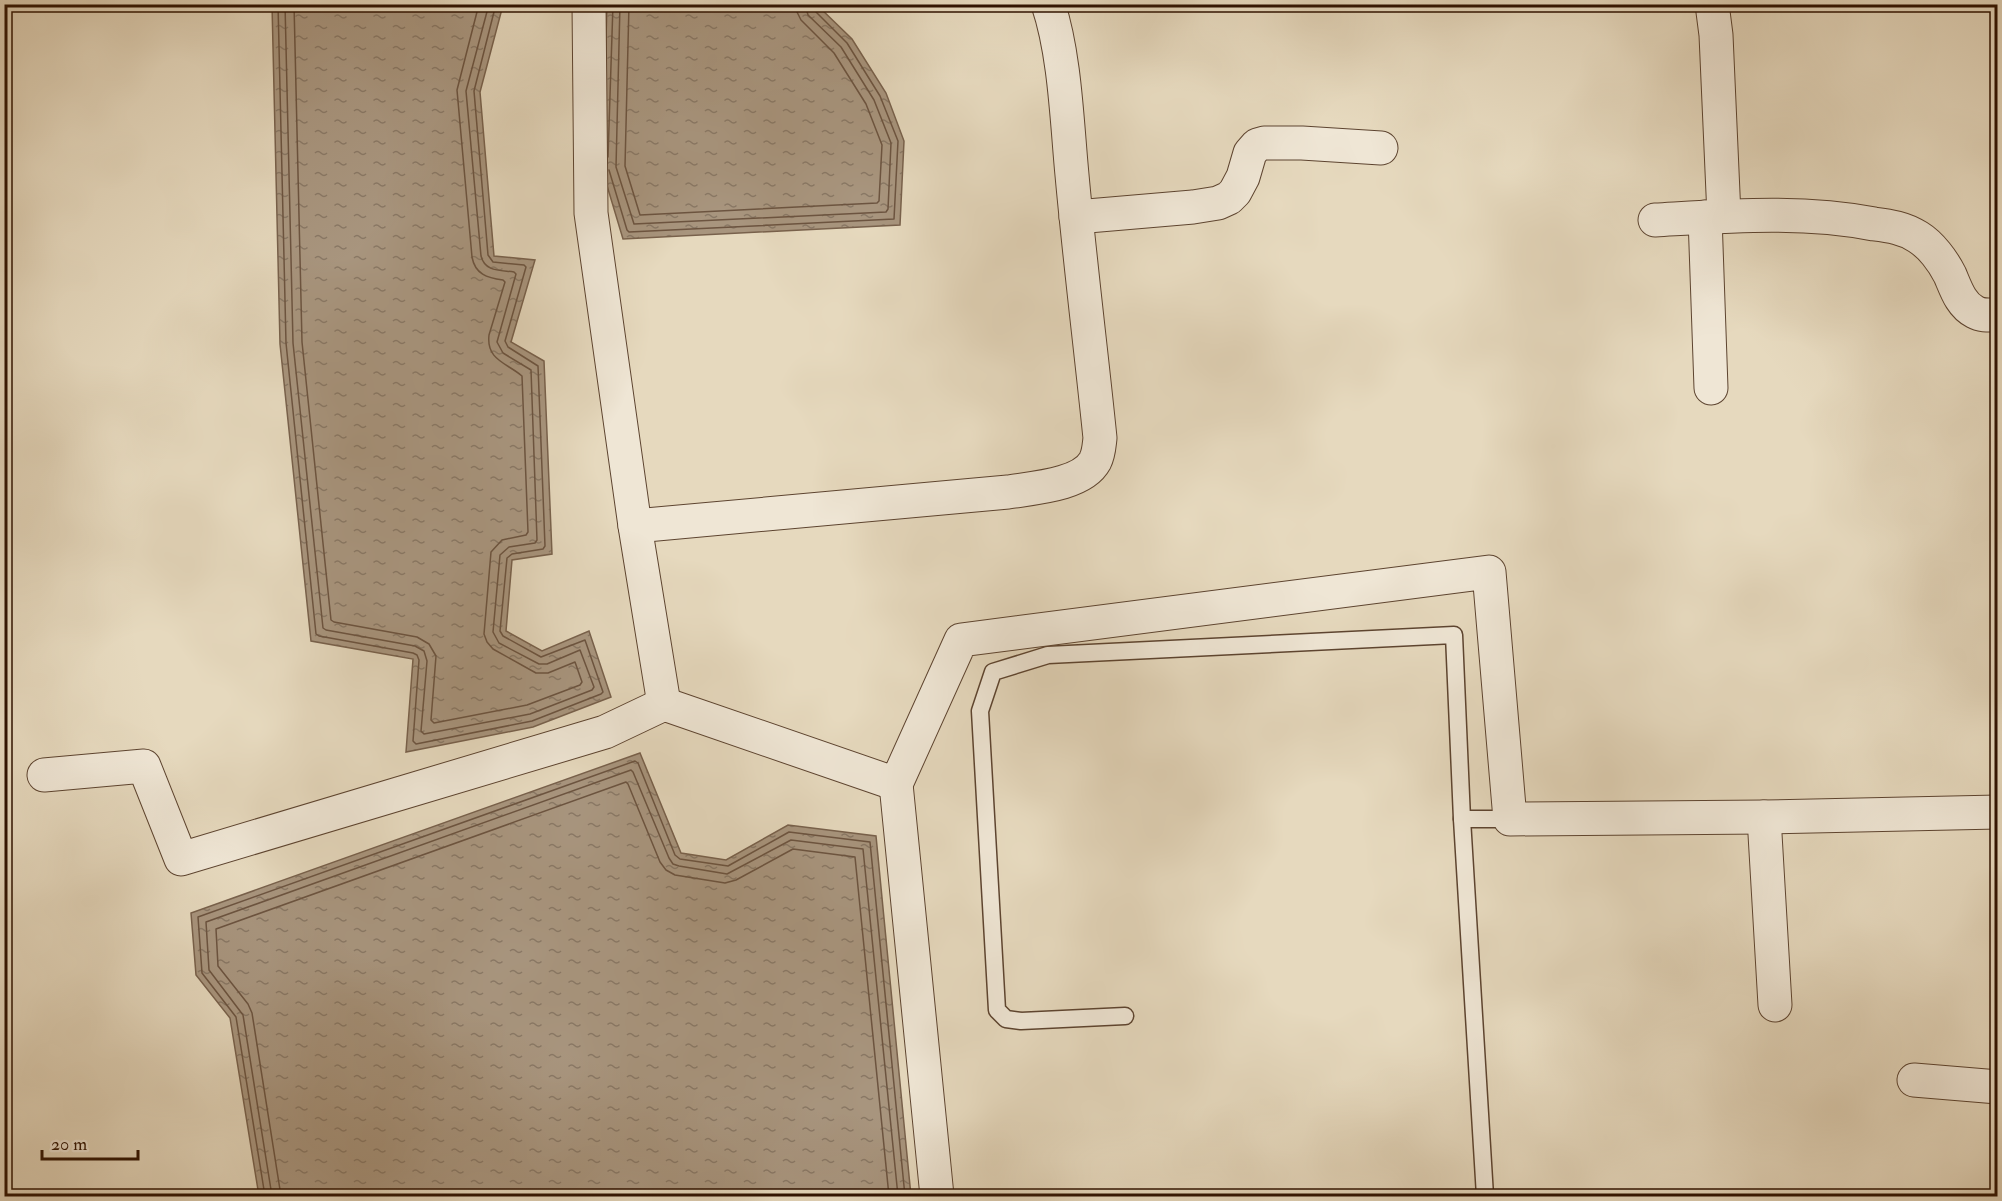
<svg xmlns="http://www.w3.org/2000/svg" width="2002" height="1201" font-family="'IM FELL Double Pica',serif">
<defs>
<pattern id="water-ripples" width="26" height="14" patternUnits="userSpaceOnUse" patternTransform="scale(1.5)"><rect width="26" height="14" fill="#a8957e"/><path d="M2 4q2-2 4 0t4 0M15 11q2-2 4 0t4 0" fill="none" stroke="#897865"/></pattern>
</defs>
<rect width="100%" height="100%" fill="#e6d9be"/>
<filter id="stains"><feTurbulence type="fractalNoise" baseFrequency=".00333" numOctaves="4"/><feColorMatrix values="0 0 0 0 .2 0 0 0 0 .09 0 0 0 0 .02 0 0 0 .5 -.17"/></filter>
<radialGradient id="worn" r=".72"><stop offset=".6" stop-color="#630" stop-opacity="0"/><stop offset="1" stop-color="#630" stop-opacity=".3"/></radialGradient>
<g fill="url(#water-ripples)" stroke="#78614c" stroke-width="1.5">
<path d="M272 5H503L480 92 494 256 535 260 511 342 544 361 552 554 512 560 506 631 542 651 589 631 611 697 533 727 406 752 413 659 311 641 280 344Z"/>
<path d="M607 5H817L852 39 886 93 904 141 900 225 623 239 602 169Z"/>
<path d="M640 753 681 853 726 860 788 825 876 836 911 1196H259L230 1018 196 975 191 913Z"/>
</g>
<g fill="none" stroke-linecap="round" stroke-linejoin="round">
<g stroke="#6c5440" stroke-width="1.5">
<path d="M278 4 286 343 316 634 319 636 413 653 417 655 419 660 413 741 416 744 532 721 601 694 603 692 585 640 541 657 503 636 500 631 507 558 512 554 543 549 545 546 538 366 508 347 505 341 526 267 524 265 493 262 488 255 474 91 496 4"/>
<path d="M285 4 293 343 323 628 326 630 415 646 424 651 427 661 421 731 424 734 530 714 592 690 594 687 580 650 547 664H539L499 643 493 632 500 555 509 547 535 543 537 540 531 370 503 353 497 342 516 274 514 272C500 270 485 272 481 256L466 91 489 4"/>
<path d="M294 4 302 342 331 620 334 622 417 637 429 644 436 656 431 720 434 723 527 705 580 685 582 682 575 662 548 673H536L493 649 487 642 484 634 491 552 502 540 526 535 528 532 522 376C507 363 486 360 489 335L505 282 503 280C487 278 475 274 472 257L457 90 479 4"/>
<path d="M620 4 616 167 634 224 886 212 888 209 891 143 874 100 841 47 808 15 805 4"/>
<path d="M629 4 625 166 640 215 877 203 879 201 882 145 866 104 834 53 801 20 797 12 796 4"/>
<path d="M608 157 613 4"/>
<path d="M609 170 627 230 629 232 894 219 898 141 880 96 847 43 815 11 813 4"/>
<path d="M265 1196 236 1017 202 973 198 917 635 761 638 763 675 855 680 859 728 866 789 832 870 842 905 1196"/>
<path d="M272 1196 243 1015 209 970 206 922 631 770 633 772 669 858 673 864 679 866 727 874 791 840 863 849 898 1196"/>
<path d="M281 1196 252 1013 248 1004 218 966 216 929 626 782 628 784 660 862 666 870 675 875 725 883 736 880 793 849 855 857 889 1196"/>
</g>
<defs>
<g id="lane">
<path d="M1125 1016 1021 1021 1006 1019 997 1010 980 711 993 672 1048 655 1454 635 1462 819"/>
<path d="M1485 1196 1462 819H1510"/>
</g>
<g id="street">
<path d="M589 4 591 213 635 526 664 704"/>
<path d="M1712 4 1716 35 1724 216"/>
<path d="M1076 217 1193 207 1218 203 1229 198 1235 192 1243 177 1250 153 1257 145 1264 143H1302L1381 148"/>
<path d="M1705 217 1711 388"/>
<path d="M1655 220C1728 216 1802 210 1874 224 1890 226 1904 228 1918 237 1931 245 1943 261 1950 275 1956 289 1961 305 1975 312 1982 316 1990 315 1998 315"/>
<path d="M635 526 1008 492C1033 488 1082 485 1095 461 1099 453 1099 446 1100 438 1091 350 1080 263 1072 175 1067 123 1065 54 1048 4"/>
<path d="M44 775 144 766 181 859 605 732 664 704 896 784 961 640 1489 572 1510 819 1764 817 1998 812"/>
<path d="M896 784 937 1196"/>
<path d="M1764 817 1775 1005"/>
<path d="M1914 1080 1998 1087"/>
</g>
</defs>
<use href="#lane" stroke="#5d4430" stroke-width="19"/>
<use href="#street" stroke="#5d4430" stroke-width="35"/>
<use href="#lane" stroke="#efe6d5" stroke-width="16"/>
<use href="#street" stroke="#efe6d5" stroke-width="33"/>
</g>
<rect width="2002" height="1201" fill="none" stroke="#e6d9be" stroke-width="24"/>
<rect x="6" y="6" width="1990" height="1189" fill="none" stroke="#2f1201" stroke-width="3"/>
<rect x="12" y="12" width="1978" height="1177" fill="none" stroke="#2f1201" stroke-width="1.5"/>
<path d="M42 1150v9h96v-9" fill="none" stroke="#2f1201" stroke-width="3"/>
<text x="51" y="1150" font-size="18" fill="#2f1201" stroke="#efe6d5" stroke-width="4.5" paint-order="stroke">20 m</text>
<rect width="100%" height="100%" filter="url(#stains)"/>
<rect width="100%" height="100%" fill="url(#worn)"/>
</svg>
